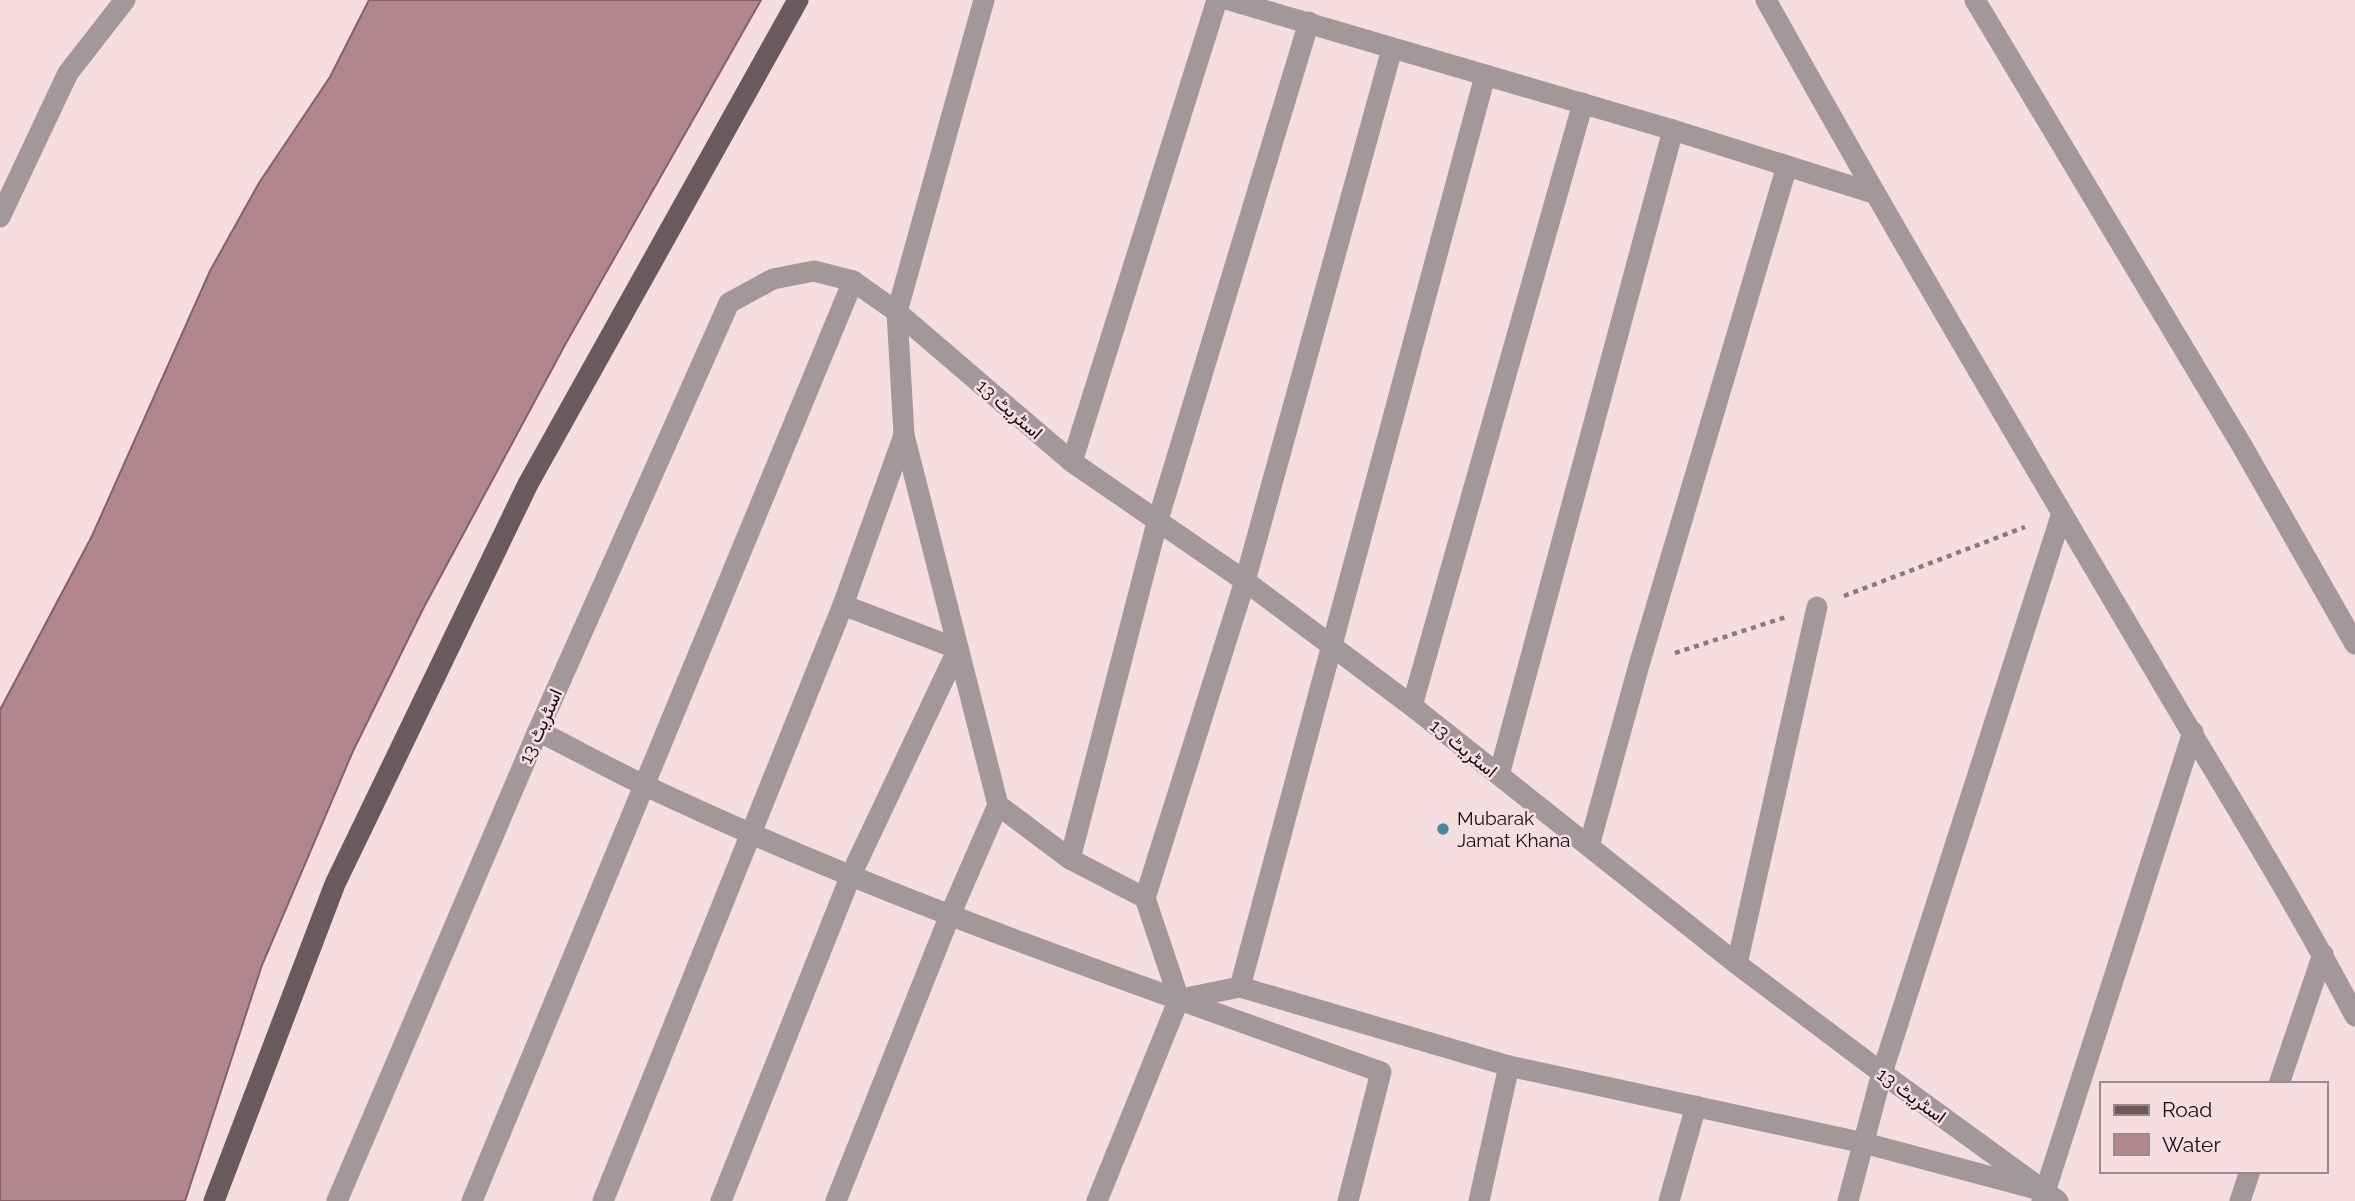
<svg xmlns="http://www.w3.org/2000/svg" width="2355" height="1201" font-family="Raleway,Vazirmatn,sans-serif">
<rect width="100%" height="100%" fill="#f5dde1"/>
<path fill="#b3868f" stroke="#836268" stroke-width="2" d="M369 0H761L566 343 424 607 353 751 262 965 185 1201H0V710L92 536 210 271 259 183 330 77Z"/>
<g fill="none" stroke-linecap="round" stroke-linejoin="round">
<g stroke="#8a7a7c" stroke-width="4.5" stroke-dasharray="5 5" stroke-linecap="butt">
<path d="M1844 596 2025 527"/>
<path d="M1675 653 1786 617"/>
</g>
<g stroke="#a2989a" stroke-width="21">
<path d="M1229 0 1673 130 1873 193"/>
<path d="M1766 0C1891 225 2023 447 2154 669 2221 784 2293 897 2355 1016"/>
<path d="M1975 0 2241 444 2355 644"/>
<path d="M0 217 68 73 125 0"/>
<path d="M1072 462 1217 0"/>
<path d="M1412 706 1583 103"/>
<path d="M538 731C574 749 610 769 646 786 884 899 1134 983 1381 1072L1348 1201"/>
<path d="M1499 775 1673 130"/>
<path d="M998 805 1070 859 1157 523 1309 22"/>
<path d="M1589 846 1639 665 1787 166"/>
<path d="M1070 859 1145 898"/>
<path d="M1737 964 1817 607"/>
<path d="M1240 987 1509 1066 1864 1143 2033 1188"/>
<path d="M1181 999 1240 987 1485 76"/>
<path d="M2279 1084 2323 954"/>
<path d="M337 1201 538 731 729 303 773 279 814 271 853 281 897 312 1072 462 1245 581 1412 706 1737 964 1882 1073 2058 1201"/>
<path d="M472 1201 853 281"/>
<path d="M603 1201 843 605 904 435"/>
<path d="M721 1201 851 875 958 649 843 605"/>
<path d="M836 1201 950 915 998 805 904 435 897 312 984 0"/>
<path d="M1097 1201 1179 999 1145 898 1245 581 1392 49"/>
<path d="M1479 1201 1509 1066"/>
<path d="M1669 1201 1696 1106"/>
<path d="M1848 1201 1882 1073 2062 513"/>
<path d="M2042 1201 2193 732"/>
<path d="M2240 1201 2250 1171"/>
</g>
<path stroke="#6b5a5d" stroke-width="21" d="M214 1201 335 884 528 484 798 0"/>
</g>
<circle fill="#488a9b" stroke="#f5dde1" stroke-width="2.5" cx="1443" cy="829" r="7"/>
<g text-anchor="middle" stroke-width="5" stroke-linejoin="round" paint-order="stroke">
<g font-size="19" fill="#140d0e" stroke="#f5dde1">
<text transform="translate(1010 409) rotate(41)" y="7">اسٹریٹ 13</text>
<text transform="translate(540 726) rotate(-66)" y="7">اسٹریٹ 13</text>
<text transform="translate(1464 748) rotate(39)" y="7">اسٹریٹ 13</text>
<text transform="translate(1912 1095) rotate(36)" y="7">اسٹریٹ 13</text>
</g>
<g font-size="19" fill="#140d0e" stroke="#f5dde1" text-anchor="start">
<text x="1457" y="825">Mubarak<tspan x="1457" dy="22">Jamat Khana</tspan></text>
</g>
</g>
<rect x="2100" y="1082" width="228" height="91" fill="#f5dde1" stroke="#9b8a8d" stroke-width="2"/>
<rect x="2114" y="1105" width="35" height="10" fill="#6b5a5d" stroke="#9b8a8d" stroke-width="2"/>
<text x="2162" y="1117" font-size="21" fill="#140d0e">Road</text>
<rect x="2114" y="1134" width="35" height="21" fill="#b3868f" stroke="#9b8a8d" stroke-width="2"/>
<text x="2162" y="1152" font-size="21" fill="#140d0e">Water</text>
</svg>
